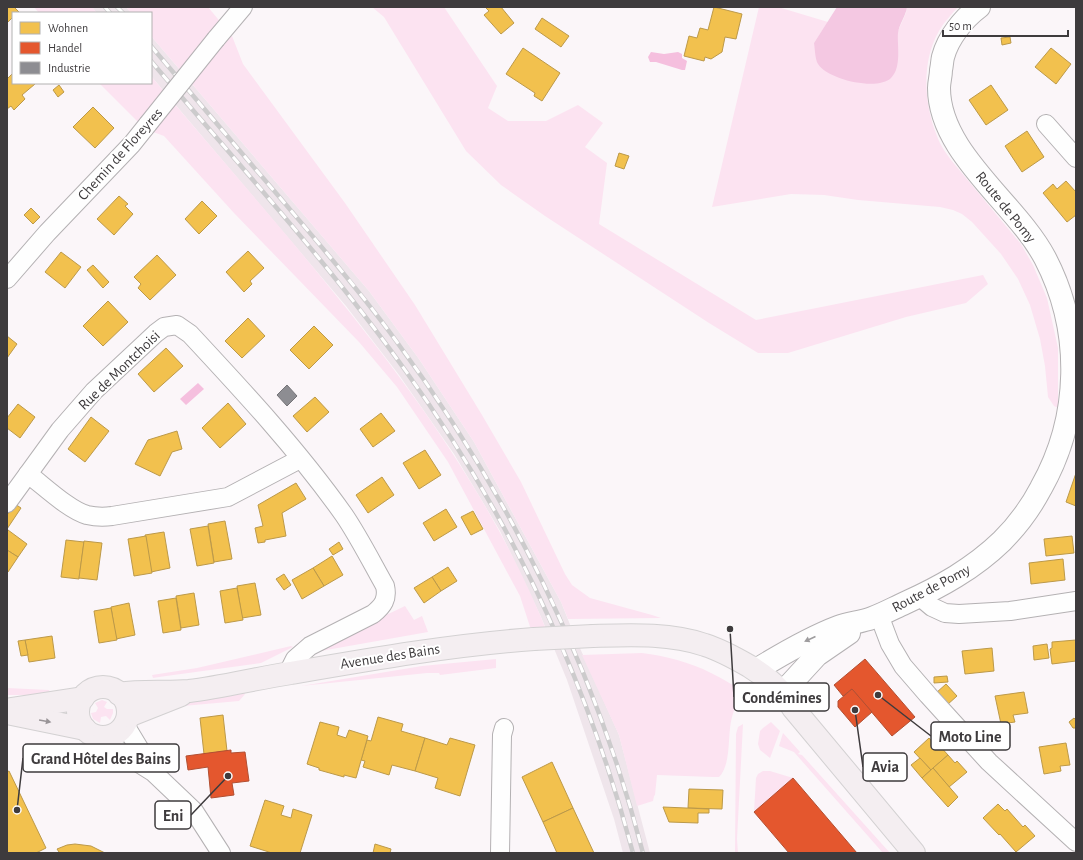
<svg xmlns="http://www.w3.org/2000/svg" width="1083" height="860" font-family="'Alegreya Sans',sans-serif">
<rect width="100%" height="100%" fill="#fbf6f9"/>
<g fill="#efe5eb">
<path d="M92 7H126L131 13H97Z"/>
<path d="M151 36 369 291 419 359 474 442 561 602 575 637 619 735 650 853H623L614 819 567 680 541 617 500 531 454 454 399 375 346 306 151 76Z"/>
</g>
<g fill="#fce3f1">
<path d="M34 7H92L97 13H39Z"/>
<path d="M126 7H208L232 36 243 64 345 203 415 305 482 415 521 482 565 574 572 585 590 598 652 615 661 618 568 619 561 602 474 442 419 359 369 291 151 36V13H131Z"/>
<path d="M372 7H444L497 86 488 108 508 121H546L578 105 603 123 585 147 607 163 599 224 756 320 983 275 988 284 966 303 906 317 788 353H758L709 323 545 216 501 185 466 151 384 17Z"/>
<path d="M759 7H778L828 22 814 43 896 70 898 31 906 13 907 7H958C951 15 944 22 939 31 921 62 924 104 937 136 940 145 946 153 951 160L1021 244 1033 265 1047 298 1058 348V408L1054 406 1048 397 1045 366 1040 339 1030 305 1018 279 1001 254 972 222 962 214 953 210 940 207 858 200 824 195 791 194 712 207Z"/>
<path d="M151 76C198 132 246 187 293 243 394 364 492 491 550 639H534L520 596 448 462 397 387 359 342 234 213 164 136 145 129 99 83H151Z"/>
<path d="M405 606 414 620 422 616 428 632 315 652V649Z"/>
<path d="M291 646 293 647 261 663 159 677 153 678 152 675 197 668Z"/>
<path d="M642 653C665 656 690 662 711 673 722 678 731 684 741 690 741 699 734 708 732 717 727 734 732 764 719 777H713L657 775 655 795 654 796 653 801 637 806 619 735 582 655Z"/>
<path d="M496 659V668L440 675 439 673H427L301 686 422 666Z"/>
<path d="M7 688 49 690 50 692 36 695H7Z"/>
<path d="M244 692 245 694 239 701 183 706 186 702Z"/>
<path d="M102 700 107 702 104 707 107 709H113V713L110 720 106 716 101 717 100 723 93 719 91 713 96 712 98 708 95 703Z"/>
<path d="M771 722 780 731 770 758 760 750 758 744 760 731 763 728Z"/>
<path d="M743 724 737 839 738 853H735L736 734 738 727Z"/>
<path d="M783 733 800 752 798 754 802 755 890 853H883L794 752 779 746Z"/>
<path d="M763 771H770L793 778 754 812 756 778 758 774Z"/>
</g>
<path fill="#f4c8e2" d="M837 7H907C906 16 899 24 898 33 897 46 902 67 891 78 878 91 828 80 818 64 815 59 815 49 814 43Z"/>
<g fill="#f5bfde">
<path d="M651 52 664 54 678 52 682 54V58L687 61 685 70H682L656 62H650L648 57Z"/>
<path d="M198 383 204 389 186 405 180 399Z"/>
</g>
<g fill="#f2c14e" stroke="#bc9949">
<path d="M7 7H14L19 12 13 13V17L7 23Z"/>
<path d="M485 7H501L514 23 501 34 484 15 489 11Z"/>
<path d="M714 7 742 14 736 39 725 37 722 52 711 59 705 57 704 61 684 56 689 36 697 38 700 28 708 30Z"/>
<path d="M542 18 569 36 561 47 535 29Z"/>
<path d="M1010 37 1011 43 1002 45 1001 38Z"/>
<path d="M523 48 560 73 542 101 534 96 535 93 506 74Z"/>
<path d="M1051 48 1071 64 1056 84 1035 67Z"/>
<path d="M13 73V83H34L35 84 22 95 25 99 14 110 11 106 7 109V79Z"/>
<path d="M59 85 64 92 58 97 53 90Z"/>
<path d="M991 85 1008 110 986 125 969 100Z"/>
<path d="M93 107 114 128 95 148 73 127Z"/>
<path d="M1027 131 1044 157 1022 172 1005 146Z"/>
<path d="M619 153 629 156 624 169 615 166Z"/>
<path d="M1066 181 1076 192V215L1067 222 1043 193 1053 184 1057 189Z"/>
<path d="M119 196 128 204 125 206 133 214 114 235 97 219Z"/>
<path d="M202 201 217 216 199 234 185 219Z"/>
<path d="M31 208 40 217 33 224 24 215Z"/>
<path d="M248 251 264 268 250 281 252 284 244 292 226 272Z"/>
<path d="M61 252 81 267 65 288 45 272Z"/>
<path d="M157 255 176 275 150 300 138 288 141 284 134 277Z"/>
<path d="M93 265 109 282 103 288 87 270Z"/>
<path d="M108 301 128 322 103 346 83 326Z"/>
<path d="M248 318 265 336 242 358 225 341Z"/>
<path d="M314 326 333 345 309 369 290 350Z"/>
<path d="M7 336 17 344 7 358Z"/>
<path d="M166 348 183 366 154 392 138 374Z"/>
<path d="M315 397 329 412 307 432 293 416Z"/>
<path d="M228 403 246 424 220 448 202 428Z"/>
<path d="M18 404 35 417 20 438 7 428V418Z"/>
<path d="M381 413 395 431 373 447 360 429Z"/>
<path d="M91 417 109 431 85 462 68 449Z"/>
<path d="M177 431 182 449 172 452 160 476 135 464 148 440Z"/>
<path d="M425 450 441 475 419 489 403 463Z"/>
<path d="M1076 473V506L1066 502Z"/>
<path d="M382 477 394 495 368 513 356 495Z"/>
<path d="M296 483 306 499 282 513 286 536 265 540V542L258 543 255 528 263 526 258 505Z"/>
<path d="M15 504 21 508 7 529V515Z"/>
<path d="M446 509 457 527 434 541 423 523Z"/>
<path d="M473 511 483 529 471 535 461 517Z"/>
<path d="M225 521 232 559 214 562 208 524Z"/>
<path d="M208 526 214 563 197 566 190 529Z"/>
<path d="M8 530 27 544 18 557 7 550V532Z"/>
<path d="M164 532 170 568 151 572 145 535Z"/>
<path d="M146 536 152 573 134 576 128 539Z"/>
<path d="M1072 536 1074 553 1046 556 1044 539Z"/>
<path d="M66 540 84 542 79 579 61 577Z"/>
<path d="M84 541 102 543 97 580 79 578Z"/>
<path d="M339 542 343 549 333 555 329 549Z"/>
<path d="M7 550 18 557 8 572 7 571Z"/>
<path d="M332 556 343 575 324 586 313 568Z"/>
<path d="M1063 559 1065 580 1031 584 1029 563Z"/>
<path d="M448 567 457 581 441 591 432 577Z"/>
<path d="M313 568 324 586 302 599 292 580Z"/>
<path d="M284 574 291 585 284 590 276 579Z"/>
<path d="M432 577 441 591 424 603 414 588Z"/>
<path d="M255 583 261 615 242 618 237 586Z"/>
<path d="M237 588 243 620 225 623 220 591Z"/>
<path d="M194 593 199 625 181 628 176 596Z"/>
<path d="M176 598 181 630 163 633 158 601Z"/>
<path d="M129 603 135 635 116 639 111 607Z"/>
<path d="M111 608 117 640 99 643 94 611Z"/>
<path d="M52 636 55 658 29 662 25 640Z"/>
<path d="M25 640 28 655 21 656 18 641Z"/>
<path d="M1076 640V661L1052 664 1050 649 1052 648V642Z"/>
<path d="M1047 644 1049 658 1034 660 1033 646Z"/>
<path d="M992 648 994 671 965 674 962 651Z"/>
<path d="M947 676 948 682 934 683V677Z"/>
<path d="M946 684 957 696 947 705 936 693Z"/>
<path d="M1024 692 1028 713 1013 715 1015 722 1001 724 995 696Z"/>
<path d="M223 715 227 751 204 754 200 718Z"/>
<path d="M378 717 403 724 401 731 425 738 415 771 392 765 389 775 363 767 365 761 361 760 367 740 371 741Z"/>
<path d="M1074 718 1076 720V728H1073L1069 722Z"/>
<path d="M320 722 339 727 337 735 346 738 349 730 368 736 356 778 344 775V777L319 770V768L307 764Z"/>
<path d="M425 738 447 745 450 738 475 745 460 796 435 788 438 778 415 771Z"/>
<path d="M929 738 936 746 938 744 948 755 931 770 914 752Z"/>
<path d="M1066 743 1070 765 1060 766 1061 771 1044 774 1039 747Z"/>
<path d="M948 755 955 763 957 761 967 772 949 787 933 768Z"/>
<path d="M920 758 931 770 922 778 911 765Z"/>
<path d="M552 762 573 808 543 822 522 777Z"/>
<path d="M933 768 958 797 948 807 922 778Z"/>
<path d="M9 771 46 848 36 853H7V772Z"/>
<path d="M689 789 723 790 722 809 688 808Z"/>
<path d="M265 800 284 806 281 815 291 818 293 809 312 815 300 853H272L250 846Z"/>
<path d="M998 804 1005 811 1007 809 1023 827 1025 825 1035 836 1016 852 1000 834 999 835 983 818Z"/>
<path d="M663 807 709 809V813H698V823L669 822Z"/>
<path d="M573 808 594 853H557L543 822Z"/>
<path d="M75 844 91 846 105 853H58L59 852 57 849 67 845Z"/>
<path d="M375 844 391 849 390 853H373Z"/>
</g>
<g fill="#e4572e" stroke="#b24f32">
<path d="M865 659 915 717 892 736 852 689 843 696 834 685Z"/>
<path d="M852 689 872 712 855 727 838 707V701Z"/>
<path d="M231 750V753L245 752 249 781 232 783 234 795 211 798 208 767 188 770 186 756Z"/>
<path d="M793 778 857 853H789L754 812Z"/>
</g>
<path fill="#8d8d92" stroke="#757478" d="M287 385 297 396 287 406 277 395Z"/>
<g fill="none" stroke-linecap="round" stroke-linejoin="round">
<defs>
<g id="minor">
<path d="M216 39 243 7"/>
<path d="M1046 124 1076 158"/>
<path d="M7 279 47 233 132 144 148 124"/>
<path d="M28 474C44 486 69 510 87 515 96 517 104 517 112 516L228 497 300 459"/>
<path d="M7 503 60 430 94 391 156 333 164 327 177 325 190 334C244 392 298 450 344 515 359 537 372 563 385 586 388 599 383 606 373 614L310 646 295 659 288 673"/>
<path d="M919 596 932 607 945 613 959 614 1010 611 1076 601"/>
<path d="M879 615 890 644 903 666 928 695 989 762 1076 842"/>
<path d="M125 725 151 768"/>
<path d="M105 737 108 744 153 772 194 811 221 853"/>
<path d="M500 853 502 735 504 728"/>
</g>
<g id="secondary">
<path d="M756 670C782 654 809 638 838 627 849 623 861 622 872 618 883 614 894 608 905 603 940 587 973 569 1002 541 1017 526 1031 507 1041 488 1081 417 1083 331 1045 258 1016 203 939 153 939 88 939 82 941 76 941 70 942 66 942 61 943 57 948 38 963 19 979 7"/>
<path d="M783 692 817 655 849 633"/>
</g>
<g id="primary">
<path d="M593 636C630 635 670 633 705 645 721 650 735 658 749 666 767 677 782 689 793 708L914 853"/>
<circle cx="103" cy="712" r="25"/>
<path d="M119 694C143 690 166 693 189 691 223 687 257 678 291 673 372 659 452 645 534 639"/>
<path d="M11 709 83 698"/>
<path d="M7 713 85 729"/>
<path d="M128 716 181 695"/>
</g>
</defs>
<use href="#minor" stroke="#b4b1b3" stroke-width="20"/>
<use href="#secondary" stroke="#b4b1b3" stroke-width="24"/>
<use href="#primary" stroke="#d3d1d2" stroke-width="24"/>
<use href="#minor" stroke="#fefefe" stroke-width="18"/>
<use href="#secondary" stroke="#fefefe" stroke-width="22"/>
<use href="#primary" stroke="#f4eef1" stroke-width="22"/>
<defs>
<g id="rail">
<path d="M105 7 110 13"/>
<path d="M117 7 123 13"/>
<path d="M151 46C195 98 238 149 282 200 320 245 359 290 394 338 508 492 595 667 643 853"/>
<path d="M151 61C237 163 328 262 405 370 510 516 587 680 633 853"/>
</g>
</defs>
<use href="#rail" stroke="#cccbcc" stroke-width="4.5"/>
<use href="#rail" stroke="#fff" stroke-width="3" stroke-dasharray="9" stroke-linecap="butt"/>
<defs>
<path id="minor-bridge" d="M148 124 216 39"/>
<path id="primary-bridge" d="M534 639 593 636"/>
</defs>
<use href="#minor-bridge" stroke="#b4b1b3" stroke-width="20" stroke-linecap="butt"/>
<use href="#primary-bridge" stroke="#d3d1d2" stroke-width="24" stroke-linecap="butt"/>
<use href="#minor-bridge" stroke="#fefefe" stroke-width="18"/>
<use href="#primary-bridge" stroke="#f4eef1" stroke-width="22"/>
</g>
<defs><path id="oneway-solid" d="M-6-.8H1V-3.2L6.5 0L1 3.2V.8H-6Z"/></defs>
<use fill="#9e9c9e" href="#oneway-solid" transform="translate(810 639) rotate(156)"/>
<use fill="#999497" href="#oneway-solid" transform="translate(45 721) rotate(10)"/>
<g text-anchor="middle" stroke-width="4" stroke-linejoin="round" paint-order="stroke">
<g font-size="15" fill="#3e3b3d" stroke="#fff">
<text transform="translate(120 154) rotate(-48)" y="5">Chemin de Floreyres</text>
<text transform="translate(1006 207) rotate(51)" y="5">Route de Pomy</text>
<text transform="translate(119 370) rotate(-44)" y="5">Rue de Montchoisi</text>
<text transform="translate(931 588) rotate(-28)" y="5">Route de Pomy</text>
<text transform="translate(390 656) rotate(-9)" y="5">Avenue des Bains</text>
</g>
</g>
<path fill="none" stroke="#3e3b3d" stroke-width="1.5" d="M730 629L734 697M878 695L931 736M17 810L23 758M855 710L863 767M228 776L191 815"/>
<g fill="#3e3b3d" stroke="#fff" stroke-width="1.5">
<circle cx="730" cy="629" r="4"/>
<circle cx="878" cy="695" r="4"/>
<circle cx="17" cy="810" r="4"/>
<circle cx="855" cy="710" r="4"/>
<circle cx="228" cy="776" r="4"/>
</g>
<g fill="#fff" stroke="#3e3b3d" stroke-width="1.5">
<rect x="734" y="683" width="95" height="28" rx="4"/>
<rect x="931" y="722" width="79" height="28" rx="4"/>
<rect x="23" y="744" width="156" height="28" rx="4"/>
<rect x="863" y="753" width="44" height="28" rx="4"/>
<rect x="155" y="801" width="36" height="28" rx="4"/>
</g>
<g font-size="16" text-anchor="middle" font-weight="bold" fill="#3e3b3d">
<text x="782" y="703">Condémines</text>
<text x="970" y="742">Moto Line</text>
<text x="101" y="764">Grand Hôtel des Bains</text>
<text x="885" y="772">Avia</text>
<text x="173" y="821">Eni</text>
</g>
<rect width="1083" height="860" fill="none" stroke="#3e3b3d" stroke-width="16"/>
<rect x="12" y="12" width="140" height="72" fill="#ffffff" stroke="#b2b1b1"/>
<rect x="20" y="22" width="20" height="12" fill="#f2c14e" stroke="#b2b1b1"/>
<text x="48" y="32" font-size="12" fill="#3e3b3d">Wohnen</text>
<rect x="20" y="42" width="20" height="12" fill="#e4572e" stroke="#b2b1b1"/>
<text x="48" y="52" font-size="12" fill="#3e3b3d">Handel</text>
<rect x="20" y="62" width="20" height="12" fill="#8d8d92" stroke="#b2b1b1"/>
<text x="48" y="72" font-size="12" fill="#3e3b3d">Industrie</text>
<path d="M943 30v6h125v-6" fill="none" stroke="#3e3b3d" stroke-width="2"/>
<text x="949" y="30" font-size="12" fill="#3e3b3d" stroke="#ffffff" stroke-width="3" paint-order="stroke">50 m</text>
</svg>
